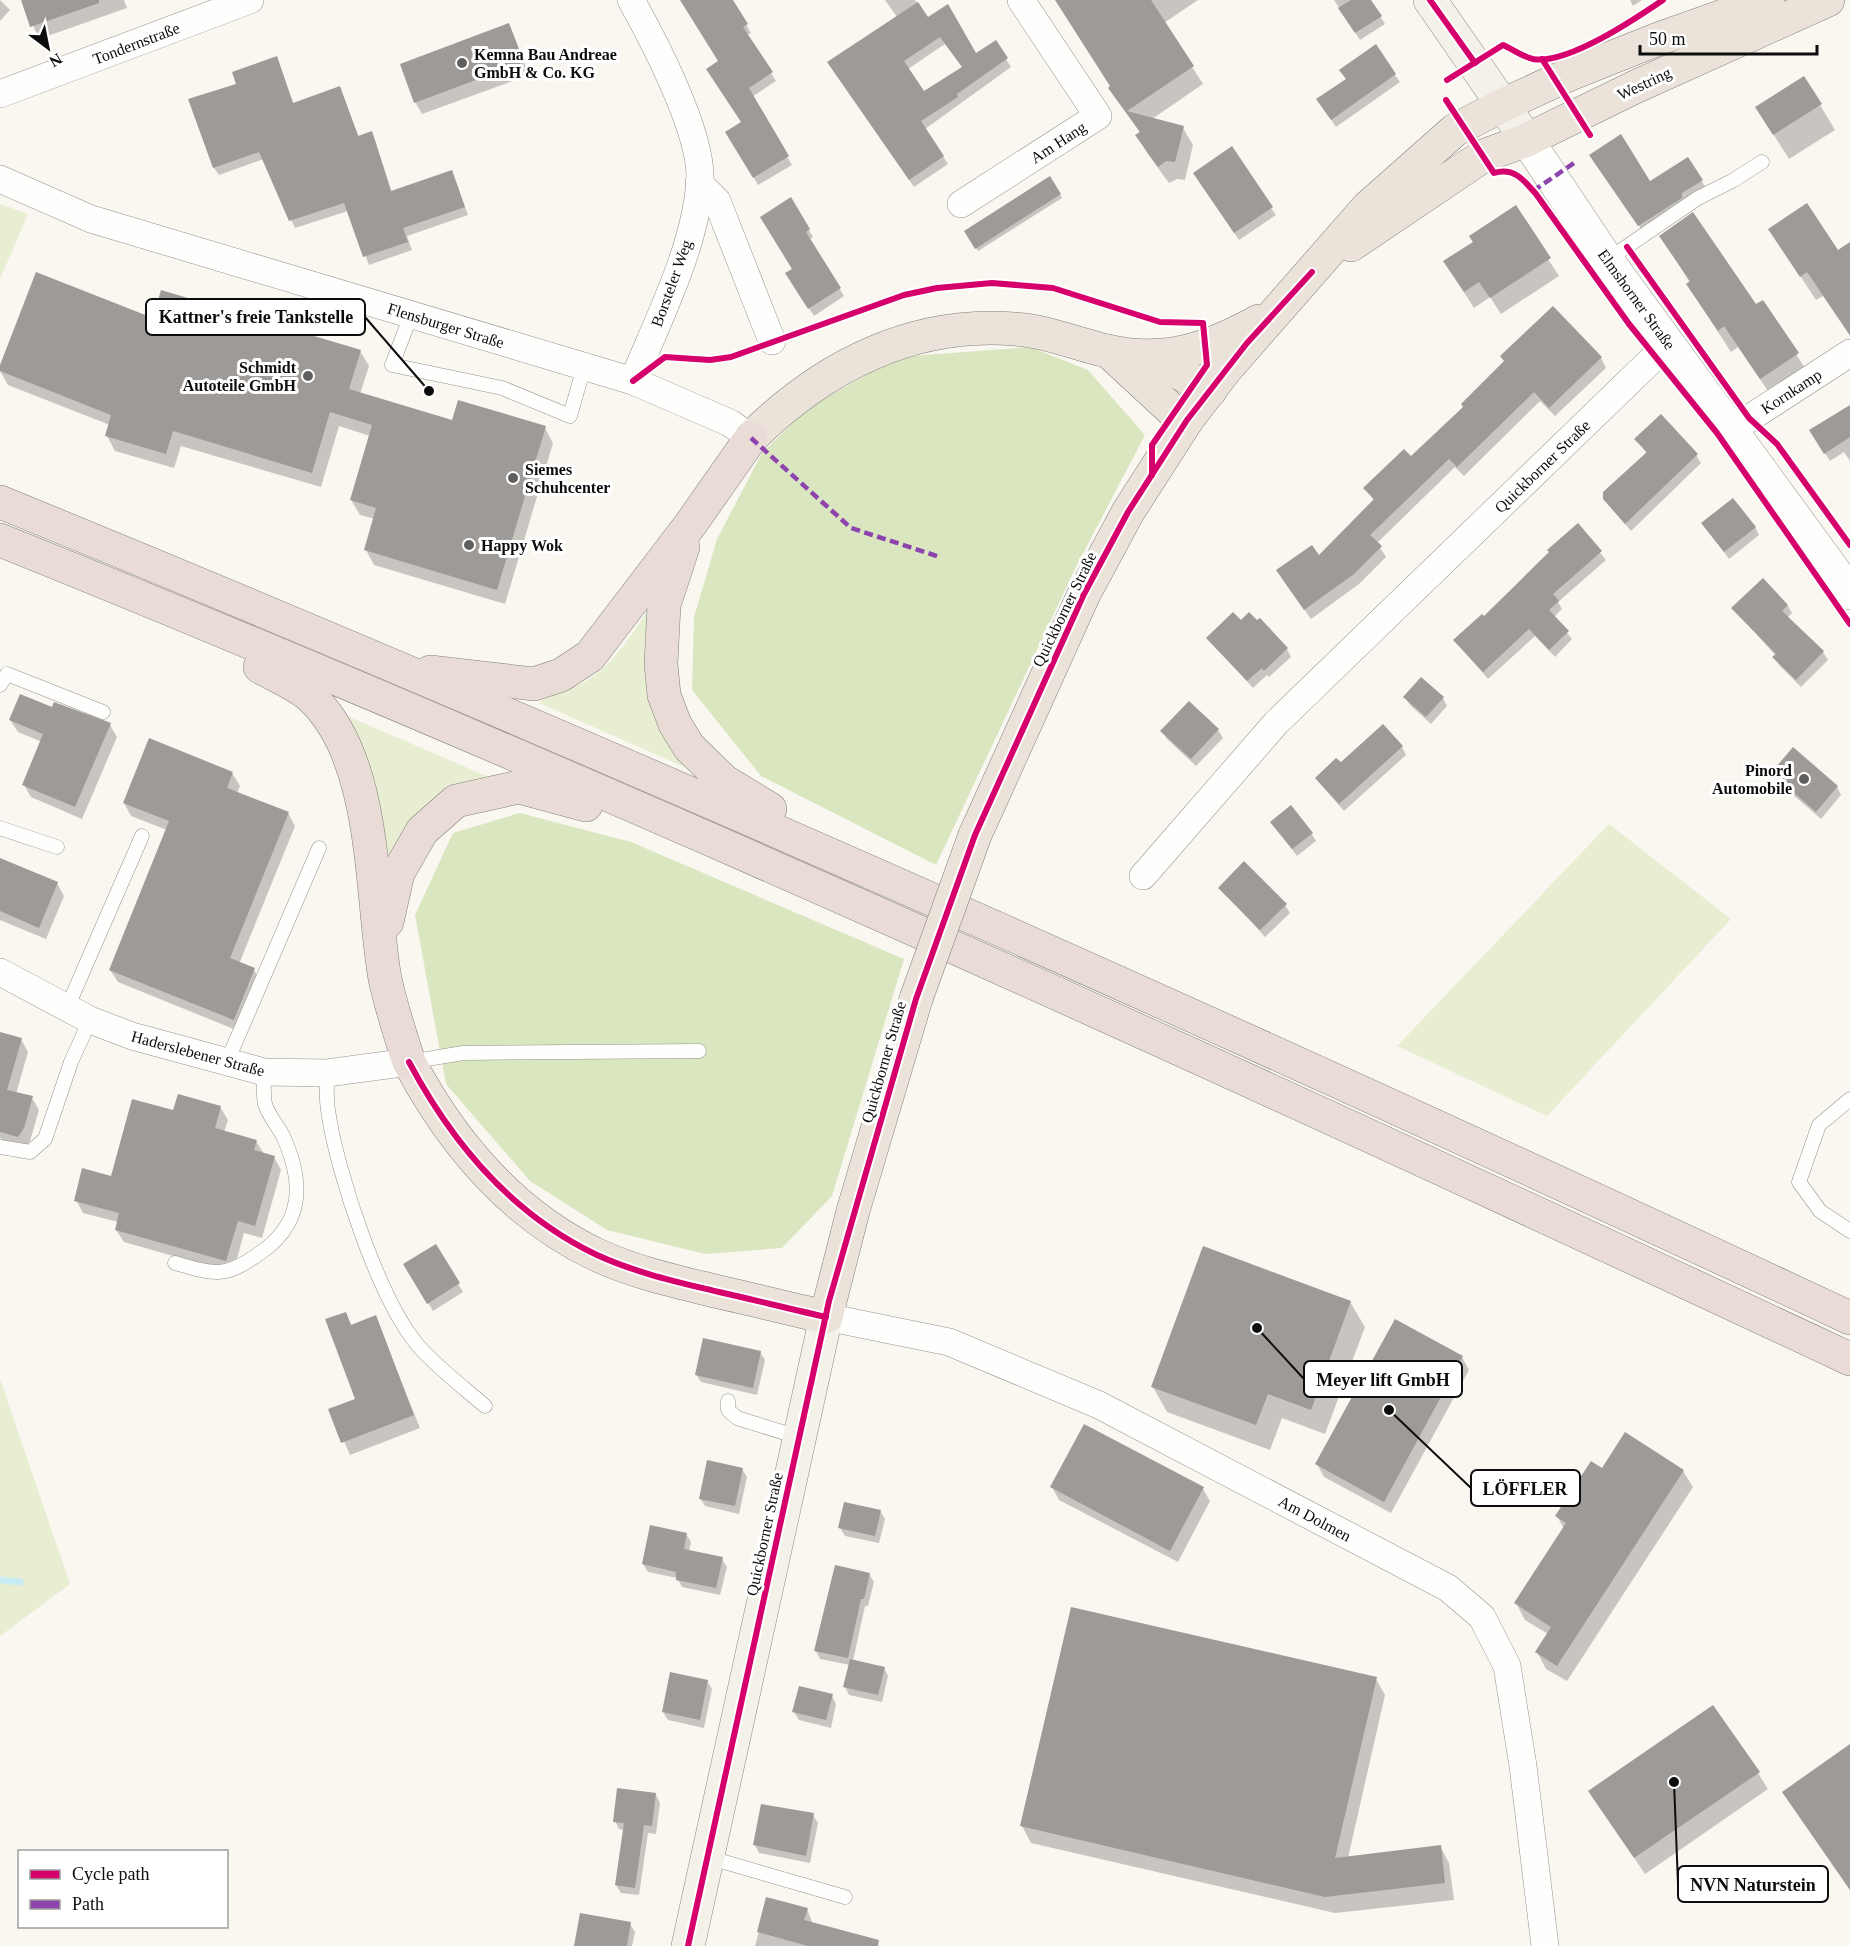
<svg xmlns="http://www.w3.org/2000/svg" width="1850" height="1946" font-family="Georgia,serif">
<rect width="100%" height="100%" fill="#faf7f1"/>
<g fill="#e8eed2">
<path d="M0 204 28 214 0 279Z"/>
<path d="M650 606 686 766 684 767 539 703C552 692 572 690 586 681 613 664 634 633 650 606Z"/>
<path d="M338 712 498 781 390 876Z"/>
<path d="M1609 824 1731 919 1547 1116 1397 1046Z"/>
<path d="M0 1379 70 1584 0 1636Z"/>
</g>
<g fill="#dae6c0">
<path d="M1030 347 1088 370 1145 435 1076 567 936 865 761 776 692 690 694 617 717 539 762 453 808 408 898 357Z"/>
<path d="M520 813 631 842 904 959 832 1196 782 1248 705 1254 607 1230 530 1181 446 1084 415 915 453 833Z"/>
</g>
<g fill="#0003" fill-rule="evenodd">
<path d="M0 0 10 10 0 21Z"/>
<path d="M22 0H124L127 8 39 39Z"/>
<path d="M683 0H731L751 33 747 35 776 81 752 97 792 165 758 185 727 132 743 123 720 61Z"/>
<path d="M885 0H915L927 19 976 55 1006 59 1011 67 925 129 948 164 914 187 834 70 897 17ZM945 44 963 68 924 93 908 69Z"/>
<path d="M1056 0H1198L1164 23 1203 84 1152 119 1183 128 1193 145 1185 180 1177 179 1169 183 1147 153 1137 135 1140 133Z"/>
<path d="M1334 0H1370L1385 24 1360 40Z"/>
<path d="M1630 0H1642L1633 6Z"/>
<path d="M509 25 529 75 422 114 415 102Z"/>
<path d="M276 58 294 105 340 88 359 137 371 133 375 140 392 193 452 172 468 215 407 236 412 250 369 265 348 211 295 228 264 159 219 175 214 168 238 85Z"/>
<path d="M1395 75 1400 82 1336 127 1323 107 1347 80Z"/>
<path d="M1804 78 1835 130 1789 159 1772 132Z"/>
<path d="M1595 163 1650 183 1701 180 1706 188 1644 233Z"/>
<path d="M1049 178 1062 198 978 251 966 232Z"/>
<path d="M1199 181 1271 208 1276 215 1239 240Z"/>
<path d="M790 199 813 237 809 240 844 296 814 316 787 273 793 269Z"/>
<path d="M1515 208 1559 276 1501 314 1490 297 1474 308 1455 278 1474 242Z"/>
<path d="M1770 230 1838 252 1850 251V336L1823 296 1816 300Z"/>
<path d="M1661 236 1756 307 1763 302 1810 376 1774 400 1738 347 1731 352 1701 306 1688 284 1690 283Z"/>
<path d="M154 320 360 351 369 366 360 394 453 422 545 428 553 443 505 604 374 565 366 550 375 519 360 515 351 500 370 436 339 426 321 487 181 446 174 468 115 451 107 436 110 425 8 385 0 371V369Z"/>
<path d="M1601 358 1606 368 1555 416 1540 401 1464 476 1455 467 1377 543 1386 557 1359 584 1311 619 1283 580 1319 557 1374 501 1365 488 1410 458 1464 408Z"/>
<path d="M1850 419V461L1844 452 1830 461 1811 431Z"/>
<path d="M1636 439 1696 455 1701 463 1631 531 1604 499 1647 454Z"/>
<path d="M1703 523 1755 527 1759 535 1729 559Z"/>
<path d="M1578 525 1606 560 1558 602 1562 609 1554 617 1572 639 1555 657 1535 636 1488 679 1455 641 1484 618Z"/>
<path d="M1787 605 1792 613 1787 618 1823 652 1828 660 1801 687 1779 665 1774 657 1776 656 1733 608Z"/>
<path d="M1241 623 1287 649 1291 657 1269 677 1267 675 1253 688 1208 638Z"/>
<path d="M1405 697 1443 698 1447 706 1431 724 1410 705Z"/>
<path d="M1189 703 1218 730 1223 738 1196 766 1167 739 1162 731Z"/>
<path d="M53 709 110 725 117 737 82 819 31 797 24 785 42 742 18 732 10 720Z"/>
<path d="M1402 747 1406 755 1344 811 1316 779 1340 764Z"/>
<path d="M232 773 240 786 237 793 288 813 295 826 239 964 254 970 261 982 241 1032 118 982 110 970 167 830 131 816 124 803Z"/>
<path d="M1773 773 1837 787 1841 795 1821 819 1777 781Z"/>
<path d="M1272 823 1311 833 1316 841 1297 856Z"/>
<path d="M0 860 57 883 64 896 46 939 0 920Z"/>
<path d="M1220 888 1285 905 1290 913 1265 937Z"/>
<path d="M0 1034 21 1039 28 1052 16 1094 32 1098 39 1110 30 1141 25 1148 3 1142 0 1137Z"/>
<path d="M220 1107 228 1120 224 1132 256 1141 264 1154 274 1157 281 1170 262 1238 244 1233 233 1273 124 1242 116 1230 118 1222 83 1213 76 1200 112 1178 174 1112Z"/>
<path d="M435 1246 463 1292 433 1311 405 1264Z"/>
<path d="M1350 1302 1365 1327 1325 1434 1282 1418 1270 1450 1167 1412 1153 1387Z"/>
<path d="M345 1313 352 1326 375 1317 420 1428 350 1455 330 1410 357 1400Z"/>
<path d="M760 1352 765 1360 757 1395 701 1382 696 1374Z"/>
<path d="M1462 1357 1469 1370 1391 1513 1324 1477 1317 1464Z"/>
<path d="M1084 1426 1203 1489 1210 1501 1178 1562 1059 1500 1052 1487Z"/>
<path d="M742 1469 747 1477 739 1514 705 1506 700 1498Z"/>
<path d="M1602 1470 1683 1471 1693 1487 1567 1681 1546 1669 1537 1652 1548 1634 1525 1620 1516 1603 1564 1529 1557 1516Z"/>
<path d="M880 1511 885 1519 879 1543 845 1536 840 1528Z"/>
<path d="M686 1534 691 1542 689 1552 722 1559 727 1567 720 1595 682 1587 677 1578 648 1572 643 1564Z"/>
<path d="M869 1574 874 1582 868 1606H865L853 1661 884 1668 888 1676 882 1702 849 1695 845 1687 850 1665 820 1659 816 1651Z"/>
<path d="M1376 1679 1385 1695 1348 1858 1440 1846 1449 1863 1454 1900 1335 1913 1031 1843 1022 1826Z"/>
<path d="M707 1681 712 1689 704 1728 668 1720 663 1712Z"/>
<path d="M832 1696 836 1704 831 1728 799 1720 794 1712Z"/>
<path d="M1850 1746V1890L1784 1792Z"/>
<path d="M1758 1773 1768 1789 1645 1874 1590 1792Z"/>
<path d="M656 1795 660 1803 656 1834 648 1833 639 1895 621 1893 616 1885 624 1830 619 1829 615 1821Z"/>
<path d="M813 1815 818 1823 810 1863 759 1853 755 1845Z"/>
<path d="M768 1898 807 1909 813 1924 857 1946H755Z"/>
<path d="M630 1924 635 1932 632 1946H575Z"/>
</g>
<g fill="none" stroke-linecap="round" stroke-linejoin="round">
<path stroke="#c8ecf3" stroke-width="7" d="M0 1580 20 1582"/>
</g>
<g fill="#9d9a97" fill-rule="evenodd">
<path d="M21 0H99V3L30 27Z"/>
<path d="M680 0H733L748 24 743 27 773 72 749 88 789 156 753 178 725 132 741 122 706 69 718 61Z"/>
<path d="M1055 0H1151L1194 66 1127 111 1184 126 1175 162 1166 161 1158 167 1135 135 1140 132 1108 88 1110 86Z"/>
<path d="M1351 0H1371L1382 16 1355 33 1338 8Z"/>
<path d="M918 2 928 17 948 4 976 53 996 40 1008 58 957 94 958 97 921 121 944 156 909 180 827 62ZM940 37 962 67 924 91 904 61Z"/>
<path d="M509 23 524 62 414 103 400 64Z"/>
<path d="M1376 44 1396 74 1331 120 1316 99 1346 79 1339 70Z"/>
<path d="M277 56 293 103 340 86 358 136 372 131 391 191 452 170 465 207 403 228 408 242 363 257 344 203 289 221 259 152 213 168 188 99 236 84 232 72Z"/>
<path d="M1804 76 1822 104 1773 135 1755 107Z"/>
<path d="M1621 134 1650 181 1688 157 1703 180 1682 193V198L1638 226 1589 155Z"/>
<path d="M1232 146 1273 207 1234 233 1193 173Z"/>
<path d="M1050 176 1061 194 975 249 964 231Z"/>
<path d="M791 197 810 229 806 232 841 288 808 309 785 273 792 269 760 217Z"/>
<path d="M1807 203 1838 250 1850 242V335L1807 272 1800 277 1768 229Z"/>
<path d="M1516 205 1551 258 1490 298 1479 282 1464 292 1443 261 1473 242 1469 236Z"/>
<path d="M1693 212 1756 304 1763 300 1799 353 1760 379 1724 326 1718 331 1686 284 1690 281 1659 236Z"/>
<path d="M36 272 153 318 161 290 361 350 349 389 452 420 458 400 546 426 497 590 364 550 376 508 350 500 372 425 330 412 312 473 173 431 166 454 105 436 111 415 0 371V365Z"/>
<path d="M1553 306 1602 357 1549 408 1534 392 1457 467 1449 459 1370 535 1382 546 1354 574 1304 610 1276 570 1312 545 1319 555 1374 499 1363 488 1404 449 1411 456 1463 407 1461 404 1504 361 1500 356Z"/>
<path d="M1850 405V437L1824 454 1809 430Z"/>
<path d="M1661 414 1698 454 1625 524 1603 499V492L1647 452 1634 439Z"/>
<path d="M1733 498 1756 527 1724 552 1701 523Z"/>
<path d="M1578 523 1602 551 1553 594 1559 601 1549 610 1569 631 1549 650 1529 629 1483 672 1453 640 1482 614 1484 616 1549 552 1547 550Z"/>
<path d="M1763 578 1788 605 1782 611 1824 651 1796 680 1772 657 1776 654 1731 608Z"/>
<path d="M1233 612 1241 620 1249 612 1257 620 1260 618 1288 648 1264 671 1262 668 1247 681 1206 638Z"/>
<path d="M1421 677 1444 697 1426 717 1403 697Z"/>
<path d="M20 694 52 707 54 702 111 723 75 807 22 785 43 734 9 720Z"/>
<path d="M1189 701 1219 729 1191 759 1160 731Z"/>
<path d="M1383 724 1403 746 1339 804 1315 778 1336 758 1341 762Z"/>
<path d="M149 738 233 772 227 788 289 812 230 958 255 968 234 1020 109 970 169 821 123 803Z"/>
<path d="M1793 747 1838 786 1816 812 1771 773Z"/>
<path d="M1291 805 1313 833 1292 849 1270 822Z"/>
<path d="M0 858 58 882 39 928 0 911Z"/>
<path d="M1244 861 1287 904 1260 930 1218 888Z"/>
<path d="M0 1032 22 1038 7 1090 33 1096 24 1128 18 1137 0 1132Z"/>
<path d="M178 1094 221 1106 215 1128 257 1140 254 1150 275 1156 255 1226 238 1221 226 1261 115 1230 119 1213 74 1201 82 1168 111 1176 132 1099 173 1110Z"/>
<path d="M436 1244 460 1283 427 1304 403 1264Z"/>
<path d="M1203 1246 1351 1301 1311 1410 1268 1394 1256 1425 1151 1387Z"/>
<path d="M346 1312 351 1325 376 1315 414 1415 341 1443 328 1409 355 1399 325 1319Z"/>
<path d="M1395 1319 1463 1356 1384 1502 1315 1464Z"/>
<path d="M703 1338 761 1351 753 1388 695 1375Z"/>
<path d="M1084 1424 1204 1487 1170 1551 1050 1487Z"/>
<path d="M1625 1432 1684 1470 1557 1666 1535 1652 1551 1627 1514 1603 1566 1523 1555 1516 1591 1461 1602 1468Z"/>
<path d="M707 1460 743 1468 735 1506 699 1499Z"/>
<path d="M844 1502 881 1510 875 1536 838 1528Z"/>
<path d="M650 1525 687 1533 684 1549 723 1557 716 1588 676 1580V1572L642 1564Z"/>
<path d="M835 1565 870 1573 864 1599H861L848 1658 814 1651Z"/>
<path d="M1071 1607 1377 1677 1335 1858 1441 1845 1445 1883 1325 1897 1020 1826Z"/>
<path d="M850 1659 885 1667 878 1695 843 1687Z"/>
<path d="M670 1672 708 1680 700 1720 662 1712Z"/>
<path d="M799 1686 833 1694 826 1720 792 1712Z"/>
<path d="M1713 1705 1760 1772 1634 1858 1588 1791Z"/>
<path d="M1850 1744V1890L1782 1792Z"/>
<path d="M617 1788 656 1793 652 1826 644 1825 635 1888 615 1885 624 1823 613 1822Z"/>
<path d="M761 1804 814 1813 806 1856 753 1845Z"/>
<path d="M766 1897 808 1908 804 1920 879 1940 878 1946H808L757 1932Z"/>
<path d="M580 1913 631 1922 627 1946H574Z"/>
</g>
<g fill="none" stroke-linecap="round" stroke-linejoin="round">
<defs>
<g id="service">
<path d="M1607 260 1698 198 1732 181 1762 162"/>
<path d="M411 315 392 365 502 388 570 416 584 367"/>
<path d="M0 685 7 674 103 712"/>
<path d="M0 828 57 847"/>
<path d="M67 1008 142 836"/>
<path d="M409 1062 463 1053 699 1051"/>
<path d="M226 1064 319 848"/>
<path d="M327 1073C327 1085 326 1098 328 1110 336 1170 381 1308 423 1351 442 1371 464 1388 485 1406"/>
<path d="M1850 1099 1819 1125 1799 1182 1820 1211 1850 1231"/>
<path d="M0 1147 30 1152 45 1139 71 1062 90 1020"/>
<path d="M175 1263C216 1275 225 1278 260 1253 304 1223 304 1182 283 1136 278 1126 268 1115 265 1104 263 1094 264 1082 264 1072"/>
<path d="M728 1401V1410L737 1418 798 1437"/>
<path d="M707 1857 845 1897"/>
</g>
<g id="minor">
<path d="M631 0C654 41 701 131 700 178 697 245 658 319 633 381"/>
<path d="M0 94 250 0"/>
<path d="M0 179 91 219 633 381 730 423 751 438"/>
<path d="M699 183 717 201 772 341"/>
<path d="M961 204 1098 116 1021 0"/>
<path d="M1733 429 1850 353"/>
<path d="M1143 876 1276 723 1669 343"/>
<path d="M0 972 90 1020 132 1036 264 1072 327 1073 409 1062"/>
<path d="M826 1317 949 1342 1099 1405 1448 1588 1482 1617 1507 1666 1523 1766 1545 1946"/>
</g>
<path id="tertiary" d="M1527 140 1607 260 1850 593"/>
<g id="secondary">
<path d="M1430 0 1527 140"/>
<path d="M688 1946 826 1317"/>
</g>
<g id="primary">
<path d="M1351 245 1483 156 1527 140 1635 87 1828 0"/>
<path d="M1108 351 1174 412 1187 420"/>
<path d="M1153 357 1210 391"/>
<path d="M751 438C822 367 912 321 1014 329 1047 331 1076 344 1107 351 1166 364 1208 349 1259 321"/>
<path d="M975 835 1084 594 1128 512 1187 420 1226 369 1368 207 1455 130 1503 105 1568 75 1658 39 1768 0"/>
<path d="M409 1062C452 1143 513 1215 597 1255 636 1273 678 1282 719 1292 755 1300 790 1309 826 1317L853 1211 916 999"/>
</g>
<g id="motorway">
<path d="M0 502C624 757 1239 1032 1850 1318"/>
<path d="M0 540C625 792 1239 1073 1850 1359"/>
<path d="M683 547 664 605 661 664 664 695 675 724 689 747 724 781 770 809"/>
<path d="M260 667C276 676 298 685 311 697 378 760 370 894 385 979 391 1007 400 1034 409 1062"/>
<path d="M430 672 534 684 561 675 590 656 690 525 751 438"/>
<path d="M387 922 398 873 422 831 456 801 519 787 586 805"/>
</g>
</defs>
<use href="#service" stroke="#949290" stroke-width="15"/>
<use href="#minor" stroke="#949290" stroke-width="28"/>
<use href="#tertiary" stroke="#949290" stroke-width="34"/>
<use href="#secondary" stroke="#8a8986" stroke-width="34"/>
<use href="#primary" stroke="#81807d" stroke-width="34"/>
<use href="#motorway" stroke="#81807d" stroke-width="34"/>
<use href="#service" stroke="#fefefd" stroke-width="14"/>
<use href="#minor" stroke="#fefefd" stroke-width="27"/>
<use href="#tertiary" stroke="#fefefd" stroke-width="33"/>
<use href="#secondary" stroke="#f4f1e9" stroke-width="33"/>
<use href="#primary" stroke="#ebe3d9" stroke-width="33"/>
<use href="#motorway" stroke="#e9dbd5" stroke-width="33"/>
<defs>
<path id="primary-bridge" d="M916 999 975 835"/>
</defs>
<use href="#primary-bridge" stroke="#81807d" stroke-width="34" stroke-linecap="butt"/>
<use href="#primary-bridge" stroke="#ebe3d9" stroke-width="33"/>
<g stroke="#8e44ad" stroke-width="4.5" stroke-dasharray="9 4.5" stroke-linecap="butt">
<path d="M1533 191 1577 161"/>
<path d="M751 438 851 528 940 557"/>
</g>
<defs>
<g id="cycleway">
<path d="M1430 0 1475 63"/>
<path d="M1542 59 1590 135"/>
<path d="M1447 80 1503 45C1512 49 1523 57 1533 59 1567 65 1635 19 1663 0"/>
<path d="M1446 100 1494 173C1514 167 1524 180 1536 194L1629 324 1717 433 1850 624"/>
<path d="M1627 247 1749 418 1777 444 1850 545"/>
<path d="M633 381 665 357 710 360 731 357 904 295 937 288 992 283 1053 288 1160 322 1203 323 1207 365 1152 445V475"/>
<path d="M409 1062C452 1143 513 1215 597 1255 636 1273 678 1282 719 1292 755 1300 790 1309 826 1317"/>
<path d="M688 1946 829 1301 916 999 975 835 1084 594 1128 512 1187 420 1247 343 1312 272"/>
</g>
</defs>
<use href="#cycleway" stroke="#fff" stroke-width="10"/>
<use href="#cycleway" stroke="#d6006c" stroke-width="6"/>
</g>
<g fill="#605f5d" stroke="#fff" stroke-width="2">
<circle cx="462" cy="63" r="6"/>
<circle cx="308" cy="376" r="6"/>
<circle cx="513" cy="478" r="6"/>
<circle cx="469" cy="545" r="6"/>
<circle cx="1804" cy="779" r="6"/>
</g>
<g text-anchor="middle" stroke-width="6" stroke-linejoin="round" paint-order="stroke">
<g font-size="16" fill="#0d0d0d" stroke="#fff">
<text transform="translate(136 43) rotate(-21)" y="6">Tondernstraße</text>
<text transform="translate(1644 83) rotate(-25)" y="6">Westring</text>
<text transform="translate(1058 142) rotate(-33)" y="6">Am Hang</text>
<text transform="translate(671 283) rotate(-70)" y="6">Borsteler Weg</text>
<text transform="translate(1637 299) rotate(54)" y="6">Elmshorner Straße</text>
<text transform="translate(446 325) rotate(17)" y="6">Flensburger Straße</text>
<text transform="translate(1791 391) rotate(-33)" y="6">Kornkamp</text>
<text transform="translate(1542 466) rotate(-44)" y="6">Quickborner Straße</text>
<text transform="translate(1064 609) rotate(-64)" y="6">Quickborner Straße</text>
<text transform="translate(198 1053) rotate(15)" y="6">Haderslebener Straße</text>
<text transform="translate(883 1062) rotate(-74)" y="6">Quickborner Straße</text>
<text transform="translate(1315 1518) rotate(28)" y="6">Am Dolmen</text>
<text transform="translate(764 1534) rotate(-78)" y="6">Quickborner Straße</text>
</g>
<g font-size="16" font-weight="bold" fill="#0d0d0d" stroke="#fff" text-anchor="start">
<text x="474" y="60">Kemna Bau Andreae<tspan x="474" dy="18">GmbH &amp; Co. KG</tspan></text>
<text x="296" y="373" text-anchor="end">Schmidt<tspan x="296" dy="18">Autoteile GmbH</tspan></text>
<text x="525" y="475">Siemes<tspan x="525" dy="18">Schuhcenter</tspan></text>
<text x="481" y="551">Happy Wok</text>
<text x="1792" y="776" text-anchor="end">Pinord<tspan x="1792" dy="18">Automobile</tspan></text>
</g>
</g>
<path fill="none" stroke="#0d0d0d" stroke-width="2" d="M429 391L365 317M1257 1328L1304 1379M1389 1410L1471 1488M1674 1782L1678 1884"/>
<g fill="#0d0d0d" stroke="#fff" stroke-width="2">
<circle cx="429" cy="391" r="6"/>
<circle cx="1257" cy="1328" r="6"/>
<circle cx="1389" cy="1410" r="6"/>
<circle cx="1674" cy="1782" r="6"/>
</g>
<g fill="#fff" stroke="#0d0d0d" stroke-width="2">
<rect x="146" y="299" width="219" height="36" rx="6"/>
<rect x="1304" y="1361" width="158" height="36" rx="6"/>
<rect x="1471" y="1470" width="109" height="36" rx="6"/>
<rect x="1678" y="1866" width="150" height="36" rx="6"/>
</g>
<g font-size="18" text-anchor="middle" font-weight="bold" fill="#0d0d0d">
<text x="256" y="323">Kattner's freie Tankstelle</text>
<text x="1383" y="1386">Meyer lift GmbH</text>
<text x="1525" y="1495">LÖFFLER</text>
<text x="1753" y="1891">NVN Naturstein</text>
</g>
<rect x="18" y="1850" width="210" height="78" fill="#ffffff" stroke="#9e9e9e" stroke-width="1.5"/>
<rect x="30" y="1870" width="30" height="9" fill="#d6006c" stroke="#9e9e9e" stroke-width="1.5"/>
<text x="72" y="1880" font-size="18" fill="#0d0d0d">Cycle path</text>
<rect x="30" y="1900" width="30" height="9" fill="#8e44ad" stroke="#9e9e9e" stroke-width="1.5"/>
<text x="72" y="1910" font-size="18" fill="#0d0d0d">Path</text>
<g transform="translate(48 48) rotate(148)" stroke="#ffffff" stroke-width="4.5" paint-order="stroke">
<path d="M0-4.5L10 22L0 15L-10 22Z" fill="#0d0d0d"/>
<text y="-9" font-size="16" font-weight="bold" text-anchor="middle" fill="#0d0d0d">N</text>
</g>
<path d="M1640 45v9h177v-9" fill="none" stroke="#0d0d0d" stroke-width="3"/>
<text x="1649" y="45" font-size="18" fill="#0d0d0d" stroke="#ffffff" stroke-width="4.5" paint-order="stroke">50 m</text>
</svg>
